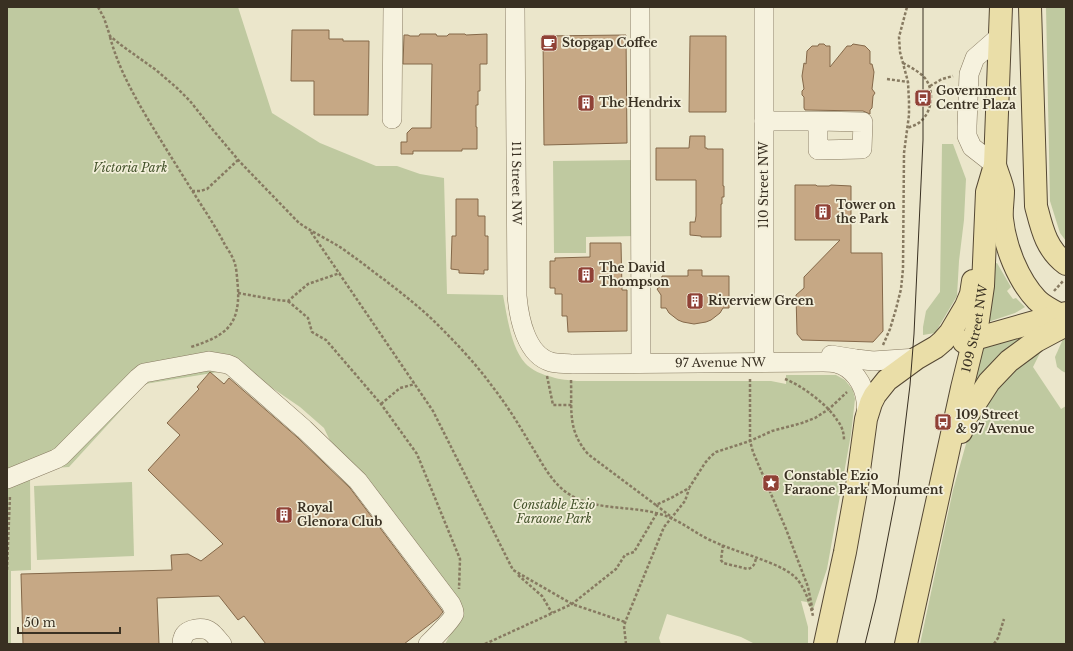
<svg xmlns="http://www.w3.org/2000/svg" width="1073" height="651" font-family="'Libre Baskerville',serif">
<rect width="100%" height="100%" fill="#ebe6cb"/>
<g fill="#bfc9a0">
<path d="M7 7H238L272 113 320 143 376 166H397L420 174 444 178 447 294 503 295C507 316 511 347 525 363 531 370 543 375 552 377 560 380 569 380 577 381H771L786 384V375H836L845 380 853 390 855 399 851 434 827 569 814 607 811 608 809 606 807 602 801 601 808 627V644H755L741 637 667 614 659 638 661 644H445L460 617 333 447 324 428 300 407 243 368 145 384 69 467 37 469 30 478 31 570 11 571V644H7Z"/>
<path d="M1046 7H1066V241L1060 233 1050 201Z"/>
<path d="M942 144H953L966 179 964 220 959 261 957 296 935 333 923 335V327L926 311 940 292Z"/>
<path d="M636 160 637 236 586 237V253H554L553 161Z"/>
<path d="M997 263 1011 287 1007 291 1013 299 1016 298 1025 307 1015 313 988 322 994 264Z"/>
<path d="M1034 335 971 399 980 349 988 340Z"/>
<path d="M1066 337V373L1062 371 1057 367 1055 357 1063 339Z"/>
<path d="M1042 349 1033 367 1061 409 1066 406V644H920L953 490 968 437 980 412 994 392 1011 374Z"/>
<path d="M132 482 134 556 37 560 34 486Z"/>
</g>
<g fill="#c6a885" stroke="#846849">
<path d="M292 30H329V39H343V41H369L368 115H314V81H291Z"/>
<path d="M420 34H436L437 36H447L449 34H465L466 35 487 34V64H480V91H478V105H476V127H477V149H462V151H413V154H401V142H407V133L412 128H431L432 64H403L404 35H408L410 36H419Z"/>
<path d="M626 35 627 143 544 145 543 36Z"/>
<path d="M690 36H726V112H689Z"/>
<path d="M819 44H824L826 46H830V67L847 46H851L853 44 865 46 870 51V64H872L874 72 872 89 875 93 873 96 872 108 870 110V114L863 111 805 110 804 108V97L802 95V91L804 89 802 76 804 63 806 64 807 51 812 46H818Z"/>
<path d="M690 136H705V148H707V149H723V186H724V197H722V204H721V237H701V236L690 235V222H695L696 216V180H656V148H689Z"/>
<path d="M795 185H816L817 186H829L831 185 851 186V253H882L883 331 873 342 802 340 797 334 796 295 804 288V277L840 240H795Z"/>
<path d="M456 199H478V216H485V236H488V270H484V274L459 273V270L451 269 452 236H456Z"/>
<path d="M590 243H621L622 290H627V331L568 332 567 316H562V294H555V288H550V261H555V258L590 257Z"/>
<path d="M688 270H702V276H729V308H723L720 313 711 320 706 322 694 324 683 322 678 320 669 313 666 308H661V295L657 289 661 286 662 276H688Z"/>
<path d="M210 372 224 384 229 378 297 437 350 488 441 609 443 612 438 618 404 644H266L244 616 238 620 219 596 157 598 159 644H23L21 574 172 570 171 555 188 554 201 561 223 544 148 470 180 435 167 423 199 389 197 387Z"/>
</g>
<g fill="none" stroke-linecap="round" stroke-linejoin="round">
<defs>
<g id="minor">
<path id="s1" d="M515 7 517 296C519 318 526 355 551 362 557 364 566 363 572 364L823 362C827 362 832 362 836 363 853 367 864 384 866 401 867 406 866 412 866 417"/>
<path d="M640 7 641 363"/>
<path d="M764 7V353L766 362"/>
<path d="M392 119 393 7"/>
<path d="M764 121H818V150L862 149 863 122 818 121"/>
<path d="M995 165 972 147 967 136V126L969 74 975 58 999 37"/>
<path d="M831 355 856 359 873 361 917 358"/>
<path d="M7 479 56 459 61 456 138 378 144 373 209 361 227 364 232 366 304 429 358 481 451 604C452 607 455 611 454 614 453 619 433 639 428 644"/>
<path d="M182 644C182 642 182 639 183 638 186 628 203 626 211 632 215 635 218 640 222 644"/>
</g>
<g id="major">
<path d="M1030 7 1036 206C1042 229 1046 249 1066 264"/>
<path d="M995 165C997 173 1002 183 1003 191 1003 201 1001 210 1002 219 1005 247 1018 280 1037 300 1044 307 1057 313 1066 318"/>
<path d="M964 342 1066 313"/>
<path d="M961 432 967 416 989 382 1009 361 1036 341 1066 325"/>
<path d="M825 644 845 552 857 485 866 419 871 403 875 395 887 380 917 358 936 347 943 341 950 333 966 306 971 294 973 281"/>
<path id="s2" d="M906 644 962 388 977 327 983 286 987 192 995 165 1001 7"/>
</g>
</defs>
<use href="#minor" stroke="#877a61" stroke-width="20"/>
<use href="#major" stroke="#554834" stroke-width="24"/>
<g stroke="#877a61" stroke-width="2.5" stroke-dasharray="3 2" stroke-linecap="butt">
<path d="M98 7 104 18 110 36 121 45 156 70 177 88 190 101 213 130 240 162 299 223C312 232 327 239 340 247 356 258 371 270 386 281 404 295 422 309 438 325 457 344 476 364 492 386 506 404 518 423 529 442 542 462 552 486 574 497 599 510 629 506 656 513 678 518 691 531 710 540 725 547 740 552 755 557 768 562 783 567 794 576 804 585 810 603 813 616"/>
<path d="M110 37C118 67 133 94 149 121 166 149 183 176 200 203 209 217 218 231 225 245 229 251 233 257 235 264 237 271 237 280 238 288 240 326 225 336 191 347"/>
<path d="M903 63C910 67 918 71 924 77 934 88 933 108 923 119 919 124 913 126 907 128"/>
<path d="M887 79 908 82"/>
<path d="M930 86 942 79 953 76"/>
<path d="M192 191H200L207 189 238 160"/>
<path d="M311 232 433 411 513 570 572 604 625 622"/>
<path d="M1054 291 1064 280"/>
<path d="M238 293 277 300 288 301 308 284 340 273"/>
<path d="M288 301 308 318 312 332 326 340 381 404 417 454 460 559 459 589"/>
<path d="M883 345 890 329 896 309 901 289 903 269 904 153 909 115V102L908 82 900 52 899 37 907 7"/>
<path d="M547 376 553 405H572"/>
<path d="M750 379V441L753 452 786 529 808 587 813 612"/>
<path d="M785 379C801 385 828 405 837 420 842 426 844 433 844 440"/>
<path d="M571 380C572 410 567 431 589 455L656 505 671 498 689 488 705 463 711 456 716 452 750 441 772 431 802 423 815 418 829 409 847 392"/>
<path d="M381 404 400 388 415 384"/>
<path d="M764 479C769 477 773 474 778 478L779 483 778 485 769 489"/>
<path d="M656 505 670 516"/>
<path d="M723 545 721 560 723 563 748 569C754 567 755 563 756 558"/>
<path d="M7 570 10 495"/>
<path d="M518 575 542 596 552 613"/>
<path d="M485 644 572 604 616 569 625 555 634 552 657 513"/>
<path d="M626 644 624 626 626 620 664 527 685 501 689 489"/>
<path d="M994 644 998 638 1004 619"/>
</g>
<use href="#minor" stroke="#f6f2de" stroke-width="19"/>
<use href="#major" stroke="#eadea8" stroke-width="22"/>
<path stroke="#393022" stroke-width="1" d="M865 644 876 599 898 485 910 385 914 334 923 140V7"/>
</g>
<defs>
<symbol id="cafe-square" viewBox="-11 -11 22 22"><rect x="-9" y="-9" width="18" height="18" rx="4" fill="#904136" stroke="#f3efda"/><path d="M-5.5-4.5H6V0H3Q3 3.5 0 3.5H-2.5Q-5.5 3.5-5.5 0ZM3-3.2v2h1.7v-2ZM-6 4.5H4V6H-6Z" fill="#fff"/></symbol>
<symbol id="bus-square" viewBox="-11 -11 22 22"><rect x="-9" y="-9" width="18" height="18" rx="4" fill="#904136" stroke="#f3efda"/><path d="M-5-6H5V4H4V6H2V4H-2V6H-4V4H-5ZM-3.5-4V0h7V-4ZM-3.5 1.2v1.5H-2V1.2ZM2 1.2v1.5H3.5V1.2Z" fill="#fff"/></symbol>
<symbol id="building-square" viewBox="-11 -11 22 22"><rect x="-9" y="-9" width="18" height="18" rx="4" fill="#904136" stroke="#f3efda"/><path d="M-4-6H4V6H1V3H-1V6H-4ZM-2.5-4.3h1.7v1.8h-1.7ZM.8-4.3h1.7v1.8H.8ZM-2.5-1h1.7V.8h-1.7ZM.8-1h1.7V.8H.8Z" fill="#fff"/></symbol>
<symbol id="sight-square" viewBox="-11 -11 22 22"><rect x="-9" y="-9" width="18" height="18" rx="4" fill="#904136" stroke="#f3efda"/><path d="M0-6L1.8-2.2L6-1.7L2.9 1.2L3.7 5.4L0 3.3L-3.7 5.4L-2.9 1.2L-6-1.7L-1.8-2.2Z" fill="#fff"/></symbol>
</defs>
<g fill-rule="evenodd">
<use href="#cafe-square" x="539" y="33" width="20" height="20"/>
<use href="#bus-square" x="913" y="88" width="20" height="20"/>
<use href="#building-square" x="576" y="93" width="20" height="20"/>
<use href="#building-square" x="813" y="202" width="20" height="20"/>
<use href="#building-square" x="576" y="265" width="20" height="20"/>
<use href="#building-square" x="685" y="291" width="20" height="20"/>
<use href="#bus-square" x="933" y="412" width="20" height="20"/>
<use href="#sight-square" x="761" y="473" width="20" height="20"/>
<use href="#building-square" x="274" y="505" width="20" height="20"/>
</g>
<g text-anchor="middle" stroke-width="3.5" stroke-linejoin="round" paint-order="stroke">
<g font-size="12" font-weight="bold" fill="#393022" stroke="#f3efda" text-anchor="start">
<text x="562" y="47">Stopgap Coffee</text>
<text x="936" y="95">Government<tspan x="936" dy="14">Centre Plaza</tspan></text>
<text x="599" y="107">The Hendrix</text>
<text x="836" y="209">Tower on<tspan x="836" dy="14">the Park</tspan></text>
<text x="599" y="272">The David<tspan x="599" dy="14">Thompson</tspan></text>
<text x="708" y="305">Riverview Green</text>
<text x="956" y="419">109 Street<tspan x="956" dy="14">&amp; 97 Avenue</tspan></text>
<text x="784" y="480">Constable Ezio<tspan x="784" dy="14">Faraone Park Monument</tspan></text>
<text x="297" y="512">Royal<tspan x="297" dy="14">Glenora Club</tspan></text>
</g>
<g font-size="12" font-style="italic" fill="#44532b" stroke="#f3efda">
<text x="130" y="172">Victoria Park</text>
<text x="554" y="509">Constable Ezio<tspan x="554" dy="14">Faraone Park</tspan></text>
</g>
<g font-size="12" fill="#393022" stroke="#f3efda">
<text dy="4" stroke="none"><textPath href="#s1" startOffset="176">111 Street NW</textPath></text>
<text transform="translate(764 185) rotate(-90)" y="4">110 Street NW</text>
<text dy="4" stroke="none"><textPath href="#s2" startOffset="323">109 Street NW</textPath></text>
<text dy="4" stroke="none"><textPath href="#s1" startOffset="537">97 Avenue NW</textPath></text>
</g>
</g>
<rect width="1073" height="651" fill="none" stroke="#393022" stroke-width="16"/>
<path d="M18 627v6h102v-6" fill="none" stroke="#393022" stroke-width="2"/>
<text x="24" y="627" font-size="12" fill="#393022" stroke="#f3efda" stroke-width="3" paint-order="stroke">50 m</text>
</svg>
